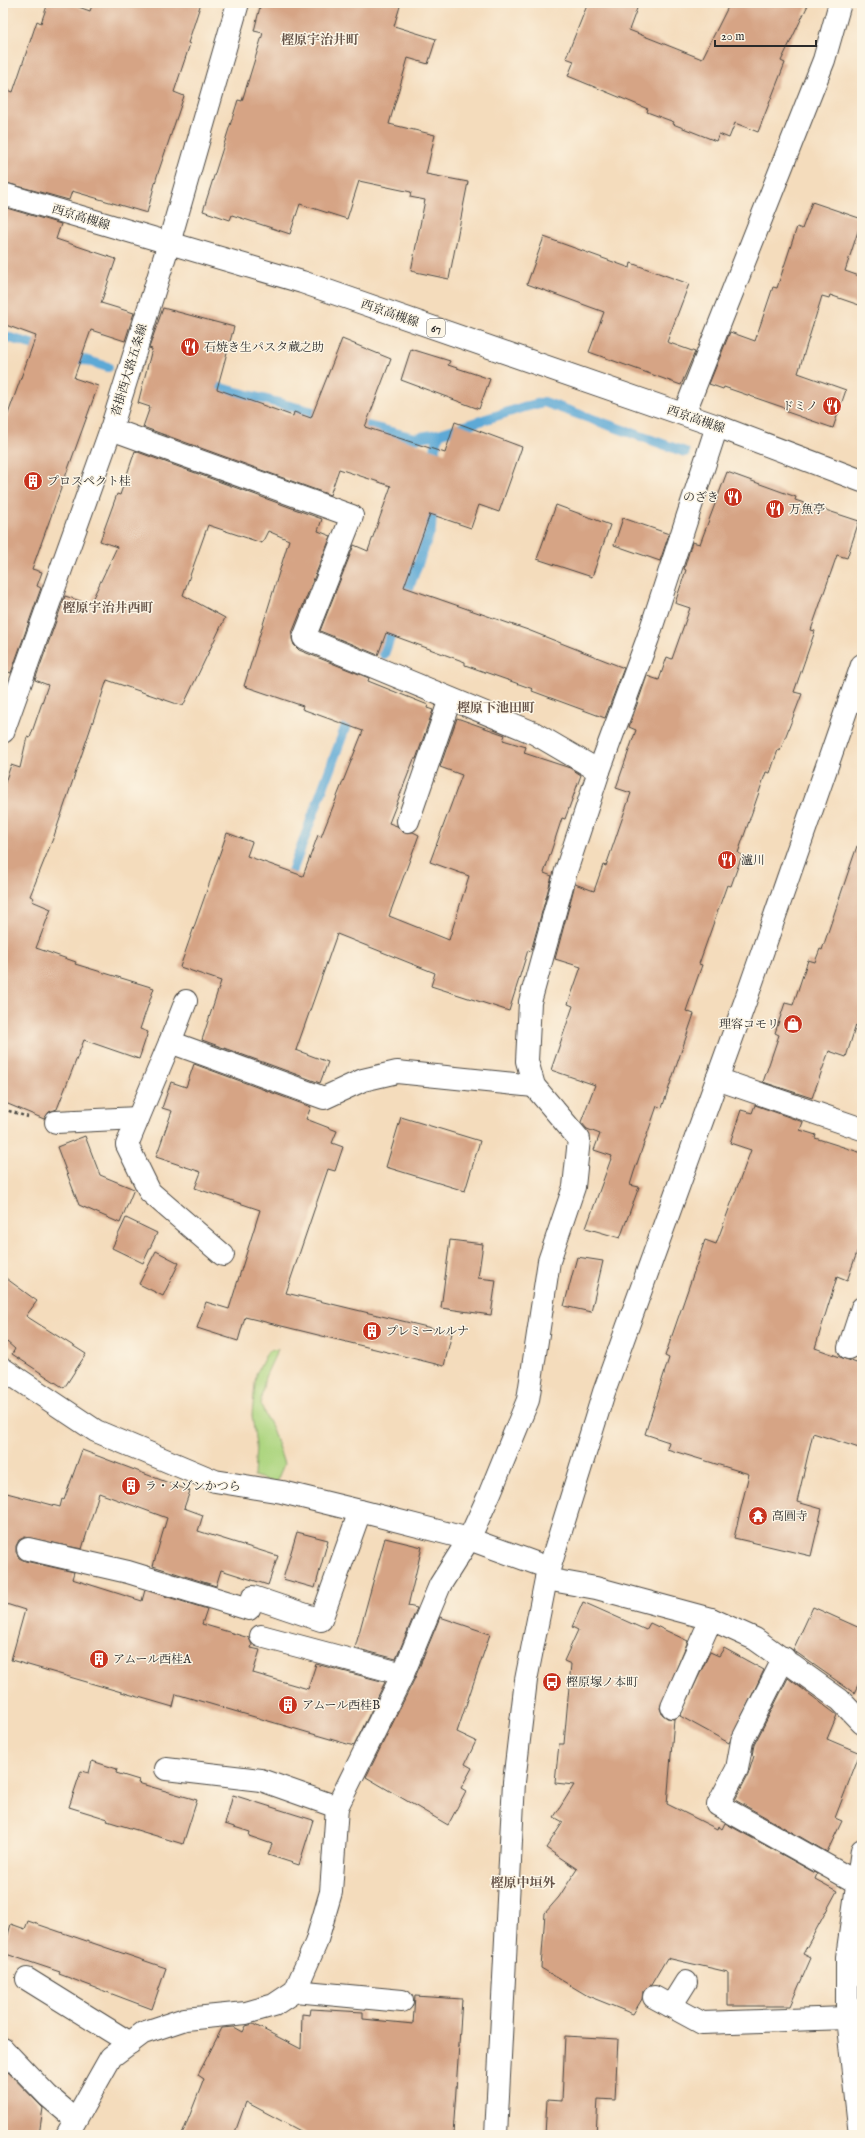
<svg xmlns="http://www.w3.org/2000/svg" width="865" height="2138" font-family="'IM FELL English','Noto Serif JP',serif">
<rect width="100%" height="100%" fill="#fcf5e5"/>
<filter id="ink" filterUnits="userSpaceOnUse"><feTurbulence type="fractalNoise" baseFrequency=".025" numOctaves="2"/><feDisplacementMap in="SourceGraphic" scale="8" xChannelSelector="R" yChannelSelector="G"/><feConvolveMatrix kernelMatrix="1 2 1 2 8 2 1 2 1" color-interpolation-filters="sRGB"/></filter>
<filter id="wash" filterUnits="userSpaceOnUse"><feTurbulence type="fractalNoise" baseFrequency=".012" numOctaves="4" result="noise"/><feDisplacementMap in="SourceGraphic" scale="16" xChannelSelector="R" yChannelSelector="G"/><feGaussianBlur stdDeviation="0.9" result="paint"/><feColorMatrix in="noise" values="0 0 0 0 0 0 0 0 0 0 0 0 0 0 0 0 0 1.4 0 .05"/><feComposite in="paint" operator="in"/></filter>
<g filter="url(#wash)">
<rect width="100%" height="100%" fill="#f4dcbc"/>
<path fill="#aed681" stroke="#6c8056" d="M278 1349 265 1377 260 1404 273 1431 284 1464 276 1483 254 1476 256 1446 252 1415 256 1374 268 1351Z"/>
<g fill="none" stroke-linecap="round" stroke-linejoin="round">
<g stroke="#5da9d6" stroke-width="10">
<path d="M3 336 45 348"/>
<path d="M68 355 108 367"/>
<path d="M205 384 325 415"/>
<path d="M352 422 415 438 439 434 521 408 544 402 685 452"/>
<path d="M432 462 439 434"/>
<path d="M404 601 431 529 432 513 427 504"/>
<path d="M384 654 396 622"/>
<path d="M287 885 351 712"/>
</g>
</g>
<g id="blocks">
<g fill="#d6a485">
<path d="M48 3H67L90 11 93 3H201L188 43 190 44 174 92 184 96 157 176 147 213 72 191 69 200 3 182V88L13 92 37 21 41 23Z"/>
<path d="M261 3H401L394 26 436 39 428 64 408 58 389 124 435 135 426 174 468 182 449 279 411 271 425 200 410 197 411 192 359 181 347 219 300 204 290 234 232 215 230 220 203 211 238 100 242 101 263 33 254 31Z"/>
<path d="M588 3H639L629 30 702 59 730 3H809L781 61 785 63 758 132 735 123 729 138 719 134 716 141 673 124 674 122 647 112 648 109 568 76 574 61 566 58Z"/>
<path d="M812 202 862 219 845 271 862 277V306L830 295 829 298 822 296 798 373 846 390 833 428 787 412 788 409 724 387 723 389 709 384 730 332 755 341 773 287 777 288 797 227 802 229Z"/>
<path d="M3 207 61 224 56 239 116 259 101 303 134 313 125 341 91 330 74 378 98 386 32 569 42 572 37 586 41 588 11 673 3 670V428L36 336 3 324Z"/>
<path d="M544 237 630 268 631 263 689 284 667 342 695 352 681 385 589 352 604 312 527 284Z"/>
<path d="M163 308 234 327 217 389 293 416 294 412 311 418 342 339 391 359 365 427 445 453 455 422 522 447 499 512 479 505 471 528 430 514 404 587 528 630 624 668 605 718 532 691 533 689 465 665V662L386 633 378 655 320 631 354 545 368 551 391 486 339 469 330 495 143 427 150 407 138 403 152 349 149 348Z"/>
<path d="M411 349 450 361 448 365 490 379 479 409 401 380Z"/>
<path d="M135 451 322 519 318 531 331 536 292 633V639L294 645 299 650 369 678 368 681 428 705 427 708 433 710 416 759H414L389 823 397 826 404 833 413 832 419 835 389 916 449 940 469 876 430 862 462 775 440 767 457 718 505 735 503 740 526 747 524 753 570 768 581 775 565 819 562 818 544 873 552 876 531 951 528 950 509 1011 431 986 435 973 337 934 296 1050 328 1062 320 1083 202 1040 221 981 180 967 227 833 252 842 247 856 303 876 318 835 321 837 363 731 302 709 303 706 244 686 289 540 268 531 262 543 208 525 183 595 225 618 183 706 107 680 54 836 30 896 34 898 32 901 51 909 36 948 76 962 75 964 154 988 140 1029 148 1032 139 1059 84 1040 57 1109 49 1112 44 1119 3 1102V788L11 765 20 768 27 737 30 738 48 685 35 680 65 596 90 604 117 547 100 541 117 494 120 495Z"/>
<path d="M727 472 796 497 795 500 859 521 847 558 837 555 811 630 815 631 794 692 802 694 780 751 778 750 770 773 766 772 738 853 742 855 731 886 727 885 699 964 702 965 686 1011 694 1014 662 1108 657 1106 634 1172 630 1185 639 1187 620 1238 586 1228 612 1156 594 1150 600 1134 587 1129 581 1122 595 1085 551 1070 573 1006 568 1004 581 967 555 959 575 884 594 891 603 865 606 866 631 793 616 788 636 730 629 727 647 676 659 680 667 657 672 659 690 608 675 603 686 570 684 569 692 542 700 544Z"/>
<path d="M556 505 610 525 592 577 537 559Z"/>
<path d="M623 518 669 534 660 561 614 545Z"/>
<path d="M857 846H862V1027L856 1025 846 1057 829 1051 812 1098 763 1082 779 1035 775 1033 785 1003 793 1005 808 960 815 962 820 949 822 950Z"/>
<path d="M194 1064 311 1107 306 1119 337 1131 332 1143 343 1147 335 1171 328 1169 286 1293 452 1333 444 1366 245 1317 238 1341 197 1328 206 1302 229 1309 260 1210 195 1188 201 1172 156 1157 172 1111 162 1108 171 1082 186 1087Z"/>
<path d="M755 1105 803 1122 800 1130 816 1135 815 1138 862 1153V1238L847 1281 837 1277 815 1348 862 1365V1449L813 1433 797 1502 822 1509 811 1556 734 1538 749 1474 667 1449 669 1442 645 1434 669 1358 665 1356 705 1240 716 1244 751 1150 730 1143 741 1110 752 1113Z"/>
<path d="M401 1117 480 1141 465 1191 386 1167Z"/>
<path d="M85 1136 100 1175 134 1189 120 1223 79 1205 57 1147Z"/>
<path d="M126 1218 157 1233 143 1263 112 1248Z"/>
<path d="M450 1240 483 1244 478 1278 496 1280 491 1315 441 1308Z"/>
<path d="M156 1251 179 1263 163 1296 139 1284Z"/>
<path d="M577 1257 603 1261 591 1312 564 1306Z"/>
<path d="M3 1276 37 1301 26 1316 86 1354 64 1388 12 1354 15 1349 7 1342 3 1347Z"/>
<path d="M82 1450 190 1491 184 1508 203 1515 198 1531 278 1556 268 1585 221 1570 216 1586 153 1566 167 1518 99 1493 82 1549 25 1537 19 1540 16 1546V1552L19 1558 25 1561 74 1572 72 1579 142 1601 145 1590 207 1609 202 1624 249 1638 252 1645 251 1648 260 1650 253 1673 308 1689 316 1664 385 1682 354 1746 176 1694 173 1707 11 1660 25 1610 3 1603V1492L60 1507 62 1499 64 1500Z"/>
<path d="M297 1532 328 1540 315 1588 283 1579Z"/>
<path d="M385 1538 422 1547 408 1606 417 1608 396 1659 355 1648Z"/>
<path d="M583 1602 646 1630 650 1623 688 1641 660 1708 662 1714 667 1718 674 1719 667 1804 717 1829 718 1826 722 1829 725 1823 817 1874 815 1879 837 1891 803 1954 811 1958 790 2006H728V1972L667 1958 651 1985 643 1991 642 1999 633 2014 588 1996 541 1968 545 1913 559 1897 577 1869 546 1848 563 1822 554 1817 574 1785 555 1783 559 1744H564L571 1664 564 1661 578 1630 572 1627Z"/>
<path d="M813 1607 862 1629V1677L854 1693 793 1650Z"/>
<path d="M440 1617 490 1634 457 1732 476 1741 465 1764 472 1768 461 1788 466 1791 448 1825 366 1777 414 1680Z"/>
<path d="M724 1648 764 1670 729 1743 680 1716 710 1652 719 1656Z"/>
<path d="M788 1678 837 1715 827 1739 860 1753 835 1818 842 1821 827 1852 735 1800 748 1775 754 1756 752 1755 754 1745Z"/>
<path d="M92 1761 117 1769 116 1773 139 1780 138 1783 197 1800 183 1844 107 1821 108 1819 69 1807 81 1771 89 1773Z"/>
<path d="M233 1795 313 1820 299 1865 268 1855 272 1844 249 1836 250 1832 225 1824Z"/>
<path d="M28 1921 166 1968 152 2009 59 1974 60 1972 3 1953 11 1924 25 1929Z"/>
<path d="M415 1996 462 1999 453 2135H308L246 2102 234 2135H182L204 2079 198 2075 222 2028 234 2027 243 2032 246 2026 253 2024 301 2049 302 2014 310 2015 311 2009 363 2012V2019L413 2024Z"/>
<path d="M565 2036 618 2039 615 2100 598 2099 596 2135H545L547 2100 562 2101Z"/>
<path d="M3 2067 43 2108 39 2135H3Z"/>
</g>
</g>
</g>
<g filter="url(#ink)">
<use href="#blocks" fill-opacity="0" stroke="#494641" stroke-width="1"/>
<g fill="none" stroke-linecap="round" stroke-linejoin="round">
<defs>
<g id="street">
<path d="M684 414 824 60 840 3"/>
<path d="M111 429 352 516 304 638 534 733 599 771"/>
<path d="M408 821 450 699"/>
<path d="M170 1042 186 1001"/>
<path d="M717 1079 862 1129"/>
<path d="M56 1122 138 1118"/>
<path d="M223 1255 150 1192 127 1145 170 1042 324 1098 363 1080 397 1072 534 1086"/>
<path d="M849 1348 862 1308"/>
<path d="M3 1369 96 1431 215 1481 282 1492 360 1511 469 1539 549 1568"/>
<path d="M28 1549 128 1572 249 1609 253 1597 321 1620 360 1511"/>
<path d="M546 1579 596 1588 711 1619 755 1639 840 1700 862 1723"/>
<path d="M261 1636 403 1674"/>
<path d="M784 1658 742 1741 737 1769 718 1805 856 1882"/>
<path d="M672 1707 711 1619"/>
<path d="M166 1769 261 1780 337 1807"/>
<path d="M27 1979 130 2043"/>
<path d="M295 1991 402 2001"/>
<path d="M654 1997 702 2023 847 2018"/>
<path d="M671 2006 686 1982"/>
<path d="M3 2049 48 2096 75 2119"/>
<path d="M67 2135 111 2057 143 2033 185 2019 246 2013 274 2005 295 1991 316 1943 331 1892 337 1807 403 1674 440 1585 469 1539 490 1493 528 1400 549 1261 574 1187 579 1139 534 1086 527 1061 530 1002 566 871 599 771 648 638 717 426"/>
<path d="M860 2135 847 2018V1957L862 1850"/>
</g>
<g id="secondary">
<path d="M3 732 111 429 169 243 238 3"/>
<path d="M496 2135 514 1782 526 1680 546 1579 604 1392 745 1002 862 665"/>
</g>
<path id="primary" d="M3 194 302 282 717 426 862 481"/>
</defs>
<use href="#street" stroke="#494641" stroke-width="24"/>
<use href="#secondary" stroke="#494641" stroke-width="24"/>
<use href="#primary" stroke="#494641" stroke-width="24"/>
<path stroke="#494641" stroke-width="2.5" stroke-dasharray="3 3" stroke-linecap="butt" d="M3 1109 28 1117"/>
<use href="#street" stroke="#fff" stroke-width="22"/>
<use href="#secondary" stroke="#fff" stroke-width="22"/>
<use href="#primary" stroke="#fff" stroke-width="22"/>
</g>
</g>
<defs>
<symbol id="restaurant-disc" viewBox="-11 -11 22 22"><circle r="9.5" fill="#c8321e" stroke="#fcf5e5"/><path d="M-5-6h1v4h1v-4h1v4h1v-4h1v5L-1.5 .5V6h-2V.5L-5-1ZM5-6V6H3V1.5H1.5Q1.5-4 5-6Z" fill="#fff"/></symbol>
<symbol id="building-disc" viewBox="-11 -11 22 22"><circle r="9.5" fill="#c8321e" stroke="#fcf5e5"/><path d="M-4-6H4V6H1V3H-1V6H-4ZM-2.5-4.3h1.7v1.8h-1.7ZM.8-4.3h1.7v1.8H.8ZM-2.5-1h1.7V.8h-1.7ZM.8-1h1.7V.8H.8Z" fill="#fff"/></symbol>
<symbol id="shop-disc" viewBox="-11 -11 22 22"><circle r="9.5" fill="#c8321e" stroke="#fcf5e5"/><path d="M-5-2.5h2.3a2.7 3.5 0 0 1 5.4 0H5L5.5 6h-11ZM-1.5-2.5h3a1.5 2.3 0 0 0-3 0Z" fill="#fff"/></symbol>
<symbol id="temple-disc" viewBox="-11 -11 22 22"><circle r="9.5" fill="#c8321e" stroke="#fcf5e5"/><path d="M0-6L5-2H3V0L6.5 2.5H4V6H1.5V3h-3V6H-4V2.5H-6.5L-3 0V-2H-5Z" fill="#fff"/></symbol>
<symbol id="bus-disc" viewBox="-11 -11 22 22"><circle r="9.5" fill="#c8321e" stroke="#fcf5e5"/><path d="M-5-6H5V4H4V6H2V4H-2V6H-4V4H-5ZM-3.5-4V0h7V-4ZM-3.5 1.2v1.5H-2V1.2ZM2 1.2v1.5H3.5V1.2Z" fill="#fff"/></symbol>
</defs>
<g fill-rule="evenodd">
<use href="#restaurant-disc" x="179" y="336" width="22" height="22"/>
<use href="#restaurant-disc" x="821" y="395" width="22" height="22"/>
<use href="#building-disc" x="22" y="470" width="22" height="22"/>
<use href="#restaurant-disc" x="722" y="486" width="22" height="22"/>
<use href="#restaurant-disc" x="764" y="498" width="22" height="22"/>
<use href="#restaurant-disc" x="716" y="849" width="22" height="22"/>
<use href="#shop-disc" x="782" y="1013" width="22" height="22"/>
<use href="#building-disc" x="361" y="1320" width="22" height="22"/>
<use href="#building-disc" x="120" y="1475" width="22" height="22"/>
<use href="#temple-disc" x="747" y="1505" width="22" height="22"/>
<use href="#building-disc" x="88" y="1648" width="22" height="22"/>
<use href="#bus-disc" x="541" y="1671" width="22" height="22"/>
<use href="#building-disc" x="277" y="1694" width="22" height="22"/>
</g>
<g text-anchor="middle" stroke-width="3" stroke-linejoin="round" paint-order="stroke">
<rect fill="#fcf5e5" stroke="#6a6863" stroke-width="1" x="427" y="319" width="18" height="18" rx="3"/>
<g font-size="11" font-weight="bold" fill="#2b2b2b">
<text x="436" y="332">67</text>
</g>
<g font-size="12" fill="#2b2b2b" stroke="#fcf5e5">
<text transform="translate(81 217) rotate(17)" y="4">西京高槻線</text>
<text transform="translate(390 313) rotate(19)" y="4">西京高槻線</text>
<text transform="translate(129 370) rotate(-73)" y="4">沓掛西大路五条線</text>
<text transform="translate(696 419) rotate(19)" y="4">西京高槻線</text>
</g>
<g font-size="12" fill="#2b2b2b" stroke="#fcf5e5" text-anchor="start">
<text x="204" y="351">石焼き生パスタ蔵之助</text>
<text x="818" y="410" text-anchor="end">ドミノ</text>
<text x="47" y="485">プロスペクト桂</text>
<text x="719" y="501" text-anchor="end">のざき</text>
<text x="789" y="513">万魚亭</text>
<text x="741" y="864">瀘川</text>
<text x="779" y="1028" text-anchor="end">理容コモリ</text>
<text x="386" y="1335">プレミールルナ</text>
<text x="145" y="1490">ラ・メゾンかつら</text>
<text x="772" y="1520">高圓寺</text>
<text x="113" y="1663">アムール西桂A</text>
<text x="566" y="1686">樫原塚ノ本町</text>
<text x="302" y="1709">アムール西桂B</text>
</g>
<g font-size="13" font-weight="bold" fill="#67554a" stroke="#fcf5e5">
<text x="320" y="44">樫原宇治井町</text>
<text x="108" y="612">樫原宇治井西町</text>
<text x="496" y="712">樫原下池田町</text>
<text x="523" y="1887">樫原中垣外</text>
</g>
</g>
<rect width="865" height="2138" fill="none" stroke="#fcf5e5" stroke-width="16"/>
<path d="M715 40v6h101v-6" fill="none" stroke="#2b2b2b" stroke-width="2"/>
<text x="721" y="40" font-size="12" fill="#2b2b2b" stroke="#fcf5e5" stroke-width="3" paint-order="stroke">20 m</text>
</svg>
